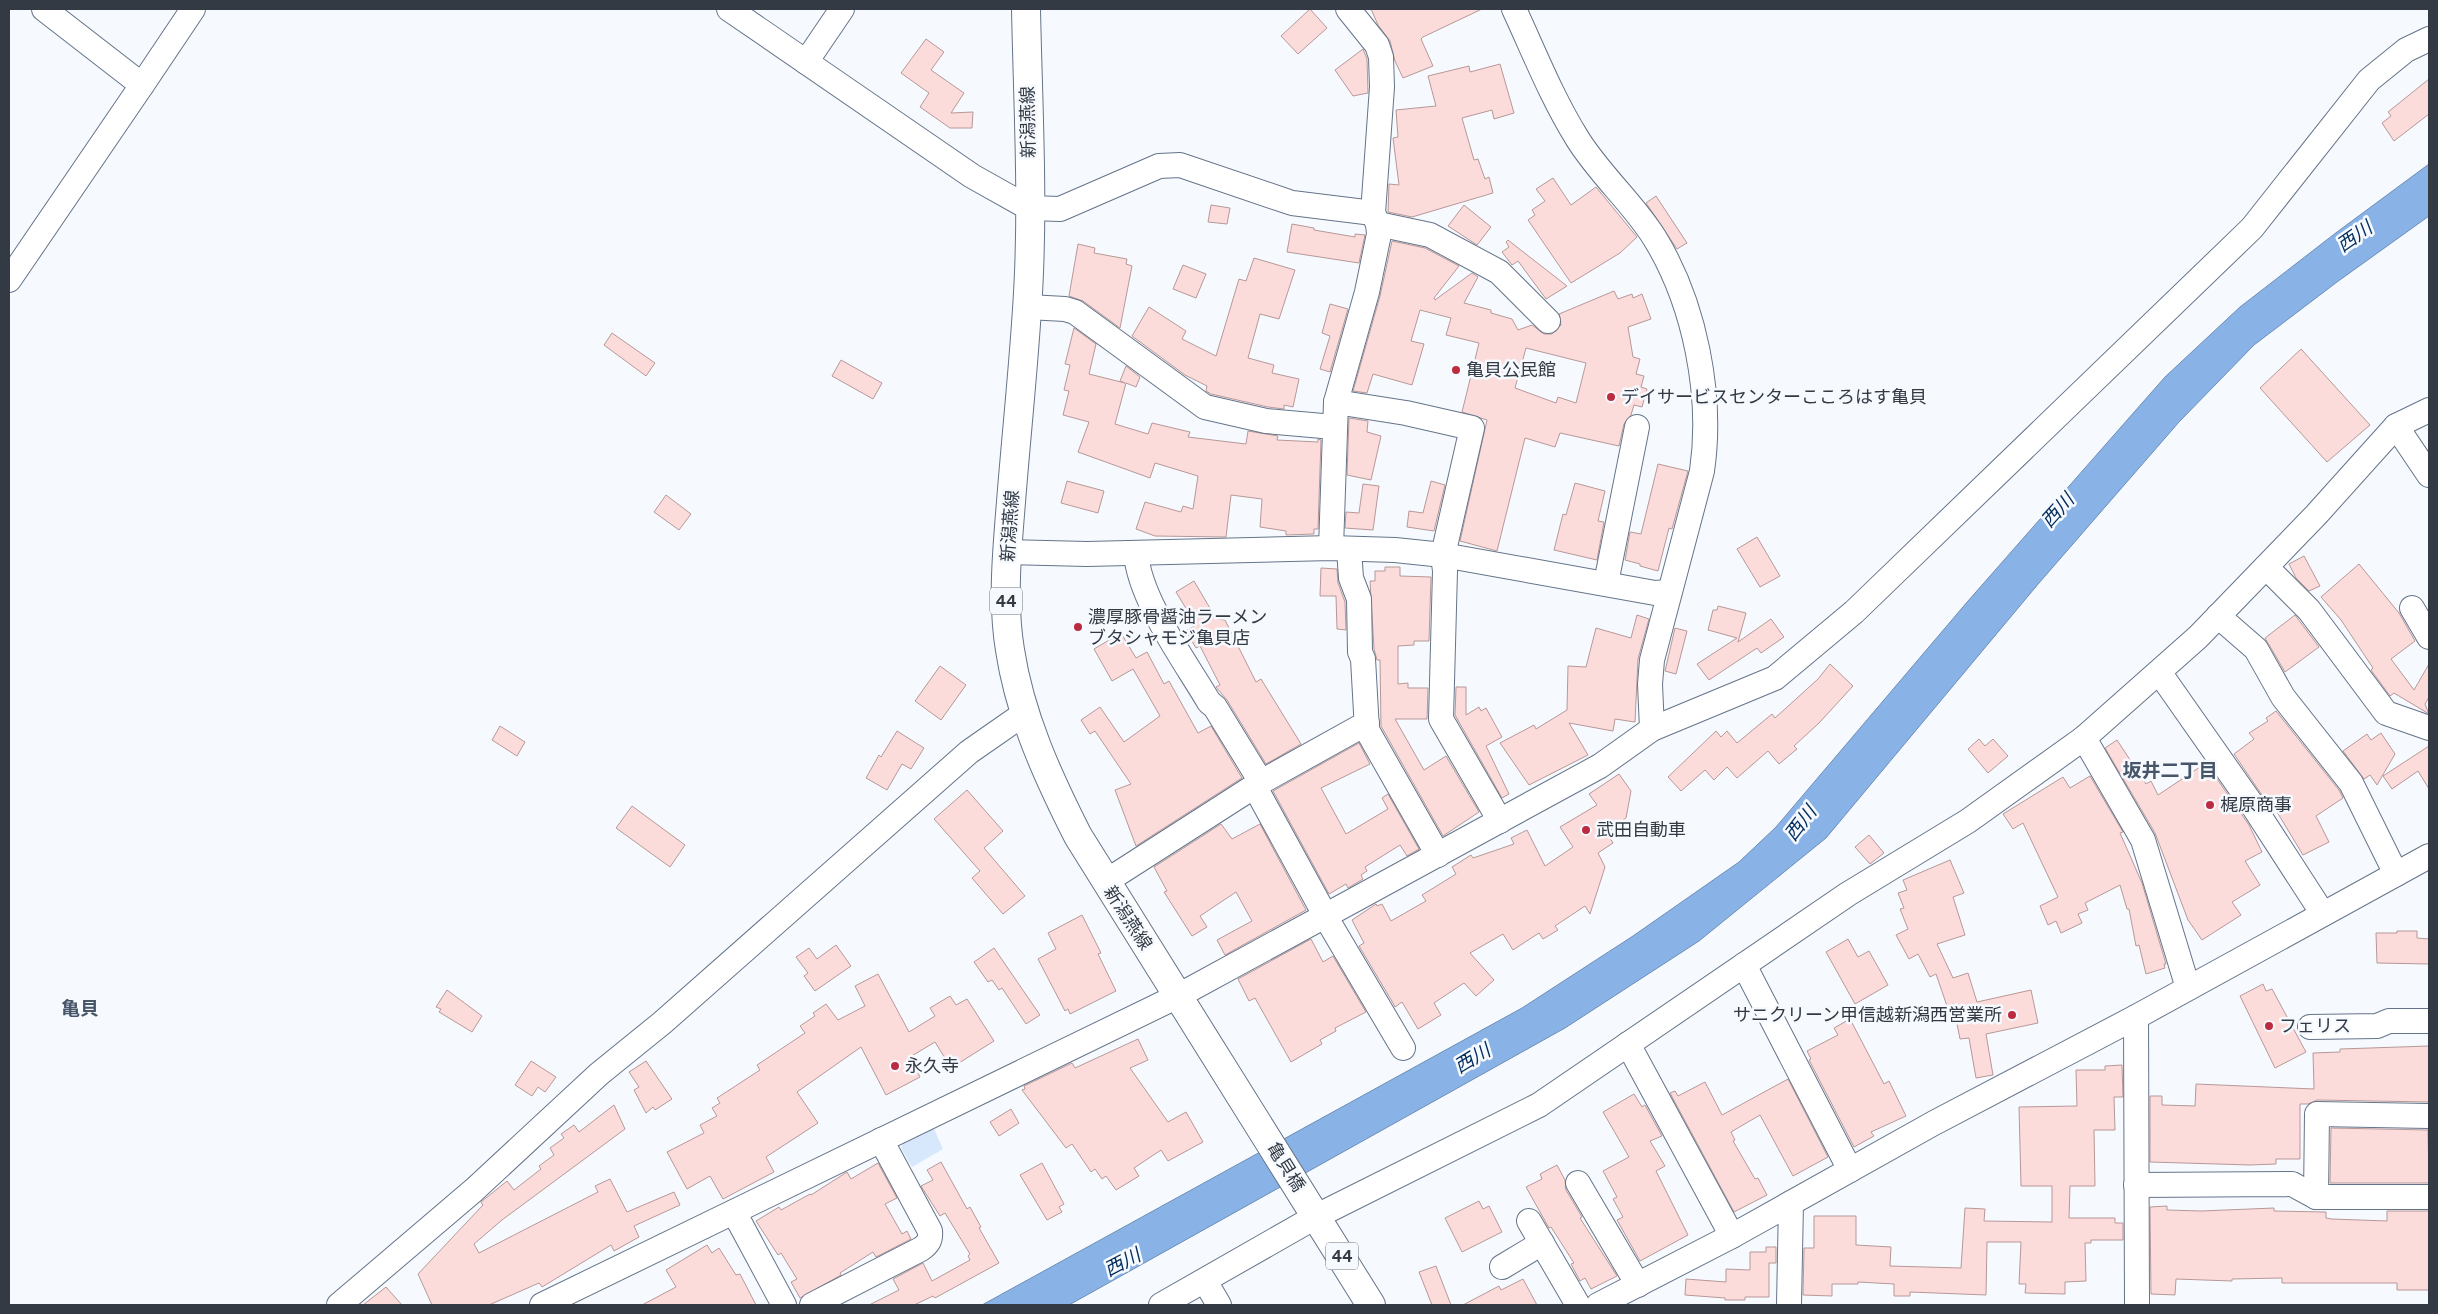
<svg xmlns="http://www.w3.org/2000/svg" width="2438" height="1314" font-family="'Public Sans','Noto Sans JP',sans-serif">
<rect width="100%" height="100%" fill="#f6faff"/>
<path fill="#d8e8fc" d="M933 1127 943 1149 912 1167 901 1148 903 1143Z"/>
<path fill="#89b2e7" stroke="#6f8eb6" d="M2429 164V216L2337 282 2254 345 2179 422 2039 583 1826 838 1699 941 1565 1028 1069 1305H982L1522 1008 1633 936 1739 862 1776 827 1968 601 2165 377 2240 307 2337 232Z"/>
<g fill="#fcdbdb" stroke="#b79898" fill-rule="evenodd">
<path d="M1310 9 1327 28 1298 54 1281 36Z"/>
<path d="M1371 9H1482L1423 37 1421 39 1433 66 1403 78 1395 61 1390 41 1378 25Z"/>
<path d="M926 39 944 52 931 70 964 93 951 113 973 112 972 128H950L920 107 929 93 901 73Z"/>
<path d="M1363 49 1367 59 1368 93 1353 96 1335 70Z"/>
<path d="M1500 64 1514 113 1494 119 1492 110 1462 118 1474 160 1478 159 1485 179 1489 177 1493 193 1412 217 1388 212 1389 184 1399 185 1393 138 1398 137 1396 110 1436 106 1428 76 1469 66 1470 72Z"/>
<path d="M2429 79V114L2394 141 2382 123 2391 116 2388 112Z"/>
<path d="M1553 178 1571 205 1596 187 1637 237 1620 253 1571 283 1528 220 1535 215 1532 210 1545 201 1536 189Z"/>
<path d="M1656 196 1687 243 1677 249 1646 203Z"/>
<path d="M1211 205 1230 208 1227 224 1208 222Z"/>
<path d="M1464 205 1491 227 1477 245 1448 226Z"/>
<path d="M1292 224 1314 228V230L1355 237V234L1365 235 1359 263 1287 252Z"/>
<path d="M1508 240 1513 244 1567 286 1546 299 1518 261 1512 265 1502 252 1509 247 1506 242Z"/>
<path d="M1392 241 1425 248 1459 266 1434 298 1435 300 1472 273 1478 277 1464 303 1491 310V313L1512 319 1518 330 1532 325 1544 334H1552L1561 325 1559 314 1614 291 1618 299 1632 294 1633 298 1642 294 1651 319 1628 327 1633 357 1640 359 1636 374 1644 376 1641 387 1647 389 1642 407 1634 405 1631 415 1624 424 1619 446 1560 433 1555 447 1525 438 1497 551 1460 541 1487 420 1462 412 1479 343 1446 335 1451 318 1420 310 1411 341 1424 344 1412 385 1373 374 1367 393 1353 391 1380 296ZM1526 348 1586 363 1576 403 1558 397 1556 403 1515 388Z"/>
<path d="M1078 244 1095 248 1094 253 1127 259 1126 264 1132 266 1120 328 1083 301 1069 296Z"/>
<path d="M1254 258 1295 270 1279 319 1260 314 1248 358 1274 365 1272 373 1299 379 1293 407 1284 405V409L1268 407 1211 394 1206 391 1207 386 1185 375 1132 336 1149 307 1186 331 1182 339 1216 356 1239 279 1246 281Z"/>
<path d="M1183 265 1206 274 1196 298 1173 289Z"/>
<path d="M1330 304 1348 309 1330 372 1320 369 1330 336 1322 333Z"/>
<path d="M1074 328 1096 344 1089 374 1125 383 1120 381 1126 366 1140 377 1136 387 1126 383 1115 424 1148 434 1152 423 1190 432 1188 437 1246 444 1248 431 1278 436 1277 440 1318 442V439L1321 440 1318 529H1314V534L1286 535V531L1260 527 1262 499 1231 495 1226 537 1155 536 1136 529 1145 502 1181 512 1183 506 1193 509 1198 476 1155 463 1150 478 1078 452 1089 422 1063 415 1069 391 1064 390 1070 365 1065 364Z"/>
<path d="M612 333 655 363 646 376 604 345Z"/>
<path d="M2301 349 2370 425 2327 462 2260 388Z"/>
<path d="M841 360 882 383 873 399 832 376Z"/>
<path d="M1349 418 1368 421 1367 432 1381 436 1371 480 1347 475Z"/>
<path d="M1658 464 1688 471 1672 529 1669 528 1658 571 1640 566V564L1625 560 1630 532 1641 534Z"/>
<path d="M1067 481 1104 491 1098 513 1061 503Z"/>
<path d="M1431 481 1445 485 1434 531 1407 527 1409 511 1423 513Z"/>
<path d="M1575 483 1605 491 1598 521 1604 522 1597 560 1554 550 1563 514 1566 515Z"/>
<path d="M1363 484 1379 486 1373 530 1345 528 1346 512 1359 513Z"/>
<path d="M666 495 691 514 679 530 654 512Z"/>
<path d="M1757 537 1780 576 1760 587 1737 549Z"/>
<path d="M2304 556 2320 586 2309 591 2296 578 2289 564Z"/>
<path d="M2359 564 2399 613 2415 641 2391 659 2414 690 2429 664V697L2425 704 2429 714 2394 693 2390 696 2371 670 2373 668 2341 620 2321 597Z"/>
<path d="M1385 567H1400V576L1431 577 1429 641H1414V645L1398 646V684L1408 683V688H1428L1427 719H1395L1424 770 1446 756 1479 812 1443 836 1381 726 1380 660H1377L1374 649 1370 581H1375V571H1385Z"/>
<path d="M1321 568 1337 569 1338 583 1345 602 1346 630 1337 629 1336 596H1320Z"/>
<path d="M1194 581 1214 615H1218V619L1225 620 1256 682 1261 679 1301 744 1266 764 1227 700 1216 687 1220 685 1200 646 1196 648 1186 631 1196 625 1176 592Z"/>
<path d="M1718 606 1746 613 1738 642 1771 619 1784 637 1761 653 1757 648 1709 680 1697 664 1737 638 1708 630 1713 610H1717Z"/>
<path d="M1637 615 1649 619 1638 659 1635 722 1615 719 1613 731 1569 723 1588 755 1529 785 1500 743 1534 725 1536 729 1567 710 1568 666 1586 667 1596 628 1631 638Z"/>
<path d="M2295 615 2319 647 2285 672 2265 638Z"/>
<path d="M1675 628 1687 631 1676 674 1665 671Z"/>
<path d="M1121 633 1136 658 1147 652 1164 684 1169 681 1198 733 1211 726 1242 778 1136 846 1115 790 1131 784 1095 731 1090 734 1081 720 1100 707 1124 742 1160 716 1133 669 1112 681 1094 649Z"/>
<path d="M1830 664 1853 686 1819 723 1794 746 1797 749 1779 764 1768 751 1737 778 1727 767 1714 780 1705 770 1681 791 1668 777 1716 731 1721 737 1727 731 1737 743 1772 714 1775 718 1818 679Z"/>
<path d="M940 666 966 685 941 720 915 701Z"/>
<path d="M1456 687H1466V715L1479 707 1481 711 1486 708 1502 737 1486 746 1509 794 1502 798 1455 715Z"/>
<path d="M2276 711 2339 790 2343 798 2316 816 2329 842 2303 855 2271 802 2268 804 2234 754 2254 739 2249 733 2268 721 2266 718Z"/>
<path d="M500 726 525 742 517 756 492 740Z"/>
<path d="M897 731 924 748 911 769 902 764 887 790 866 778 879 755 881 757Z"/>
<path d="M2381 733 2395 754 2377 785 2370 775 2364 779 2343 751 2367 734 2371 740Z"/>
<path d="M1979 739 1985 746 1993 739 2008 756 1988 773 1968 749Z"/>
<path d="M2117 740 2146 784 2151 781 2158 795 2206 763 2249 825 2262 852 2245 861 2260 885 2232 902 2241 915 2202 940 2188 920 2155 833 2105 748Z"/>
<path d="M1359 743 1370 764 1321 788 1346 834 1388 809 1382 798 1388 794 1419 849 1407 856 1400 845 1365 867 1367 871 1361 875 1363 879 1348 888 1346 884 1329 894 1273 791Z"/>
<path d="M2429 746V789L2418 771 2392 789 2383 776Z"/>
<path d="M1619 774 1631 791 1626 818 1607 833 1613 843 1598 853 1605 867 1590 914 1585 906 1555 926 1558 930 1543 939 1539 933 1513 950 1503 934 1470 953 1494 980 1476 996 1464 983 1434 1003 1441 1015 1418 1029 1402 1002 1395 1007 1393 1003 1359 946 1364 943 1352 920 1376 904 1377 906 1382 904 1391 921 1426 901 1422 895 1456 874 1452 867 1471 855 1473 858 1514 844 1511 838 1527 830 1545 866 1573 847 1560 827 1597 805 1589 794Z"/>
<path d="M2090 776 2123 832 2120 833 2142 883 2166 964H2164L2165 968 2146 974 2139 945 2136 946 2129 909H2127L2120 885 2085 903 2088 910 2078 914 2082 923 2061 933 2056 921 2048 925 2040 906 2058 897 2023 823 2013 829 2003 814 2063 777 2070 788Z"/>
<path d="M967 790 1003 831 984 848 1025 896 1003 914 972 878 980 871 934 819Z"/>
<path d="M632 806 685 845 670 867 616 828Z"/>
<path d="M1221 824 1232 839 1260 824 1306 910 1225 955 1217 940 1252 921 1236 892 1200 916 1207 927 1192 936 1164 892 1167 891 1154 867Z"/>
<path d="M1869 835 1884 853 1870 864 1855 847Z"/>
<path d="M1950 860 1964 893 1953 897 1965 935 1937 944 1953 978 1968 973 1977 1002 2031 990 2038 1023 1986 1034 1993 1075 1976 1078 1969 1038 1960 1039 1953 1004 1947 1006 1936 974 1930 977 1918 954 1909 959 1896 935 1908 929 1900 909 1904 908 1898 893 1907 890 1903 880Z"/>
<path d="M1082 915 1101 953 1098 954 1116 991 1070 1014 1068 1009 1065 1011 1038 959 1056 949 1048 933Z"/>
<path d="M2397 931H2417V938L2429 939V964L2377 963 2376 933H2397Z"/>
<path d="M1311 939 1323 962 1333 956 1366 1012 1335 1028 1336 1031 1320 1040 1322 1044 1291 1062 1255 998 1249 1001 1238 979Z"/>
<path d="M1848 939 1858 957 1869 951 1888 985 1855 1004 1826 952Z"/>
<path d="M836 945 851 966 815 991 804 976 808 973 796 957 809 948 817 959Z"/>
<path d="M994 948 1040 1015 1026 1024 1002 988 999 990 992 980 988 982 974 962Z"/>
<path d="M878 974 909 1032 935 1016 930 1008 950 996 956 1005 967 999 994 1041 951 1068 935 1042 910 1057 920 1077 886 1095 861 1047 797 1092 818 1123 766 1157 774 1172 723 1199 710 1176 687 1189 667 1152 704 1133 700 1125 717 1116 712 1108 720 1103 717 1098 760 1070 757 1065 805 1033 800 1026 815 1016 813 1013 826 1004 838 1020 865 1006 855 986Z"/>
<path d="M2263 984 2266 991 2272 989 2306 1052 2275 1068 2240 996Z"/>
<path d="M447 990 482 1016 472 1032 439 1012 441 1009 436 1007Z"/>
<path d="M1850 1019 1884 1084 1889 1081 1906 1116 1871 1132 1874 1136 1854 1147 1809 1060 1811 1059 1807 1051 1838 1035 1834 1028Z"/>
<path d="M1138 1039 1148 1060 1130 1068 1168 1122 1186 1112 1203 1142 1168 1161 1161 1150 1134 1168 1139 1176 1116 1190 1106 1176 1102 1179 1095 1169 1091 1172 1072 1144 1066 1148 1022 1090 1025 1089 1024 1086 1072 1063 1075 1068Z"/>
<path d="M2429 1046V1102L2317 1100 2308 1104H2300V1159H2276V1164L2250 1165 2150 1162V1096H2162V1105L2195 1106 2196 1084 2314 1089 2313 1053 2340 1052V1049Z"/>
<path d="M531 1061 556 1077 545 1092 538 1087 532 1096 515 1085Z"/>
<path d="M646 1061 672 1099 655 1110 653 1107 646 1113 634 1090 639 1087 629 1072Z"/>
<path d="M2122 1065 2123 1097H2114L2115 1130H2094L2095 1186H2070L2069 1218H2115V1223H2123V1240H2091V1243H2085L2086 1281 2065 1282V1294L2025 1293 2026 1284H2019L2021 1242H1987L1986 1295 1910 1292V1296H1894V1284L1858 1282V1284H1832V1296L1803 1295 1804 1248H1814V1216H1856V1245L1891 1247 1890 1266 1961 1268 1965 1208 1985 1209 1984 1221 2052 1222V1186H2021L2019 1107 2077 1106 2076 1070H2105V1066Z"/>
<path d="M1788 1079 1828 1157 1793 1176 1760 1115 1731 1132 1735 1140 1733 1141 1755 1179 1758 1178 1767 1195 1734 1212 1670 1093 1675 1091 1678 1096 1705 1082 1722 1115Z"/>
<path d="M1634 1094 1642 1107 1645 1105 1662 1136 1650 1141 1665 1166 1656 1171 1688 1235 1640 1261 1617 1220 1623 1217 1613 1199 1617 1197 1603 1171 1629 1157 1603 1112Z"/>
<path d="M614 1105 625 1129 502 1220 474 1244 479 1253 598 1192 595 1186 610 1179 627 1212 674 1192 680 1205 634 1226 639 1237 614 1251 611 1245 542 1287 539 1283 489 1305H432L418 1274 483 1205 481 1202 507 1181 514 1190 541 1169 539 1166 554 1155 550 1148 564 1138 561 1134 574 1125 579 1132Z"/>
<path d="M1011 1109 1019 1123 999 1136 990 1122Z"/>
<path d="M2331 1128 2428 1130 2429 1183H2330Z"/>
<path d="M941 1162 967 1209 970 1207 981 1227 979 1228 999 1263 935 1298 933 1296 914 1305H869L899 1290 893 1279 923 1263 932 1281 970 1260 968 1256 970 1254 945 1213 940 1216 921 1186 933 1180 927 1170Z"/>
<path d="M878 1163 897 1198 885 1204 902 1234 907 1231 911 1239 876 1257 873 1252 840 1273 841 1275 800 1298 791 1282 797 1279 781 1253 778 1255 756 1221 779 1207 781 1210 810 1194 811 1195 847 1172 851 1179Z"/>
<path d="M1042 1163 1064 1204 1059 1207 1062 1212 1047 1220 1020 1175Z"/>
<path d="M1557 1165 1565 1180 1566 1190 1582 1217 1580 1218 1617 1276 1591 1289 1585 1278 1580 1281 1571 1264 1574 1263 1551 1227 1549 1228 1526 1187 1542 1179 1540 1174Z"/>
<path d="M1479 1201 1483 1209 1489 1206 1502 1232 1462 1252 1445 1218Z"/>
<path d="M2167 1206V1210L2201 1211 2274 1208V1211L2326 1212V1218L2332 1219 2387 1221V1211H2429V1290H2397V1283H2282V1278L2232 1279V1281L2176 1279 2175 1295 2151 1294 2150 1207Z"/>
<path d="M707 1245 712 1253 719 1248 736 1275 740 1274 756 1305H642L676 1287 666 1270Z"/>
<path d="M1766 1247H1776V1263H1769V1297H1745V1300H1725V1298L1685 1295 1686 1279 1726 1282V1269L1750 1270V1252H1766Z"/>
<path d="M1436 1266 1451 1305H1432L1419 1272Z"/>
<path d="M1523 1279 1537 1305H1463L1499 1286 1501 1290Z"/>
<path d="M386 1287 402 1305H363Z"/>
</g>
<g fill="none" stroke-linecap="round" stroke-linejoin="round">
<defs>
<g id="minor">
<path d="M44 9 142 85 193 9"/>
<path d="M729 9 972 176 1029 208 1060 209 1159 166 1180 165 1292 203 1373 213"/>
<path d="M1514 9C1534 52 1552 98 1577 138 1599 174 1632 202 1654 237 1695 303 1713 395 1702 471L1652 660 1650 684 1652 729"/>
<path d="M806 62 842 9"/>
<path d="M1378 224 1430 235 1499 272 1548 321"/>
<path d="M9 280 142 85"/>
<path d="M1028 307 1065 309 1075 312 1205 407 1266 421 1334 427"/>
<path d="M1336 402 1406 413 1472 428 1443 555 1445 571 1441 719 1500 821"/>
<path d="M2396 426 2429 475"/>
<path d="M1331 548 1336 402 1367 292 1379 234 1378 224 1373 213 1382 87 1381 57 1377 45 1348 9"/>
<path d="M1349 549 1351 578 1359 599 1360 652 1363 659 1367 730 1438 855"/>
<path d="M1007 552 1087 554 1331 548 1395 550 1443 555 1655 593 1669 592"/>
<path d="M1136 553C1139 599 1185 661 1209 702L1215 707 1261 782"/>
<path d="M2266 567 2309 610 2386 713 2429 728"/>
<path d="M1606 583 1637 427"/>
<path d="M2412 608 2429 637"/>
<path d="M2218 616 2256 649 2283 697 2351 783 2396 874"/>
<path d="M2159 672 2253 806 2323 914"/>
<path d="M2084 738 2143 840 2188 988"/>
<path d="M1255 787 1331 926 1403 1048"/>
<path d="M1105 882 1261 782 1367 723"/>
<path d="M1744 965 1850 1170"/>
<path d="M2136 1017 2137 1305"/>
<path d="M2310 1027 2377 1026 2389 1021H2429"/>
<path d="M1628 1044 1732 1236"/>
<path d="M1578 1183 1638 1285"/>
<path d="M2136 1185 2292 1184 2316 1197H2429"/>
<path d="M2316 1197 2317 1114 2429 1116"/>
<path d="M734 1212 784 1305"/>
<path d="M1529 1221 1578 1305"/>
<path d="M1502 1267 1542 1243"/>
<path d="M1205 1281 1219 1305"/>
<path d="M339 1305 474 1190 599 1074 662 1023 969 752 1025 713"/>
<path d="M542 1305 1178 996 1600 766 1652 729 1775 678 1854 612 2252 228 2369 80 2406 50 2429 39"/>
<path d="M812 1305 921 1249C928 1244 931 1240 930 1231L881 1140"/>
<path d="M1161 1305 1317 1216 1539 1105 1848 894 1968 821 2084 738 2198 637 2316 515 2396 426 2429 410"/>
<path d="M1598 1305 1732 1236 1934 1123 2136 1017 2429 856"/>
<path d="M1789 1305 1791 1203"/>
</g>
<path id="primary" d="M1026 9C1028 108 1034 209 1027 309 1023 373 1016 438 1011 502 1007 551 1002 602 1010 650 1020 716 1048 777 1078 836L1371 1305"/>
</defs>
<use href="#minor" stroke="#657489" stroke-width="26"/>
<use href="#primary" stroke="#657489" stroke-width="30"/>
<use href="#minor" stroke="#fff" stroke-width="24"/>
<use href="#primary" stroke="#fff" stroke-width="28"/>
</g>
<g fill="#bc2c41" stroke="#f6faff" stroke-width="2">
<circle cx="1456" cy="370" r="5"/>
<circle cx="1611" cy="397" r="5"/>
<circle cx="1078" cy="627" r="5"/>
<circle cx="2210" cy="805" r="5"/>
<circle cx="1586" cy="830" r="5"/>
<circle cx="2012" cy="1015" r="5"/>
<circle cx="2269" cy="1026" r="5"/>
<circle cx="895" cy="1066" r="5"/>
</g>
<g text-anchor="middle" stroke-width="5" stroke-linejoin="round" paint-order="stroke">
<g fill="#f6faff" stroke="#6e747b" stroke-width="1">
<rect x="990" y="587.5" width="32" height="27" rx="4"/>
<rect x="1326" y="1242.5" width="32" height="27" rx="4"/>
</g>
<g font-size="16" font-weight="bold" fill="#333a43">
<text x="1006" y="607">44</text>
<text x="1342" y="1262">44</text>
</g>
<g font-size="18" fill="#333a43" stroke="#f6faff">
<text transform="translate(1028 122) rotate(-91)" y="6">新潟燕線</text>
<text transform="translate(1010 526) rotate(-86)" y="6">新潟燕線</text>
<text transform="translate(1128 918) rotate(57)" y="6">新潟燕線</text>
<text transform="translate(1286 1167) rotate(58)" y="6">亀貝橋</text>
</g>
<g font-size="18" fill="#333a43" stroke="#f6faff" text-anchor="start">
<text x="1466" y="376">亀貝公民館</text>
<text x="1621" y="403">デイサービスセンターこころはす亀貝</text>
<text x="1088" y="623">濃厚豚骨醤油ラーメン<tspan x="1088" dy="21">ブタシャモジ亀貝店</tspan></text>
<text x="2220" y="811">梶原商事</text>
<text x="1596" y="836">武田自動車</text>
<text x="2002" y="1021" text-anchor="end">サニクリーン甲信越新潟西営業所</text>
<text x="2279" y="1032">フェリス</text>
<text x="905" y="1072">永久寺</text>
</g>
<g font-size="19" font-style="italic" fill="#032d5c" stroke="#f6faff">
<text transform="translate(2354 236) rotate(-35)" y="7">西川</text>
<text transform="translate(2057 510) rotate(-48)" y="7">西川</text>
<text transform="translate(1800 823) rotate(-52)" y="7">西川</text>
<text transform="translate(1472 1058) rotate(-31)" y="7">西川</text>
<text transform="translate(1122 1262) rotate(-28)" y="7">西川</text>
</g>
<g font-size="19" font-weight="bold" fill="#465568" stroke="#f6faff">
<text x="2170" y="777">坂井二丁目</text>
<text x="80" y="1015">亀貝</text>
</g>
</g>
<rect width="2438" height="1314" fill="none" stroke="#333a43" stroke-width="20"/>
</svg>
